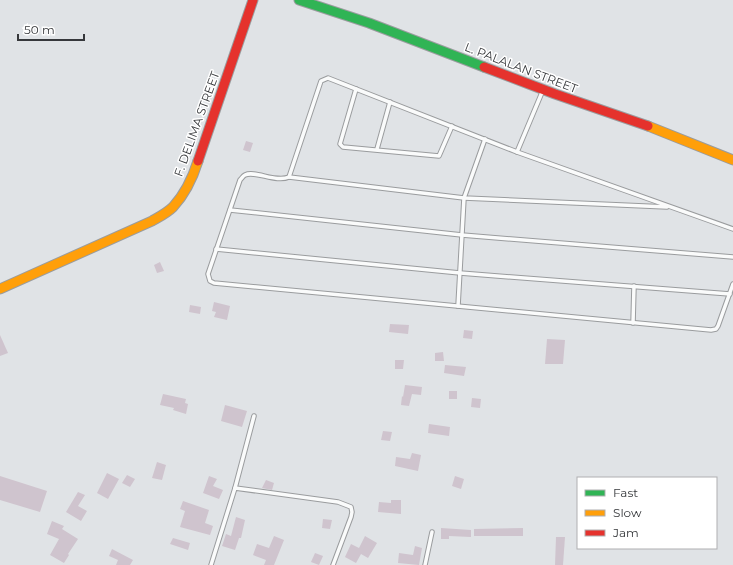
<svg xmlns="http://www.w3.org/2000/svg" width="733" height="565" font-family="Montserrat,sans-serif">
<rect width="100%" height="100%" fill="#e0e3e6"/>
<g fill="#cfc4ce">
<path d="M246 141 253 143 250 152 243 150Z"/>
<path d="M160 262 164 271 157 273 154 265Z"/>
<path d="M214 302 230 306 227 320 214 317 216 312 212 311Z"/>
<path d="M190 305 201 307 200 314 189 312Z"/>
<path d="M390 324 409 325 408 334 389 332Z"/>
<path d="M464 330 473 331 472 339 463 338Z"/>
<path d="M0 335 8 353 0 356Z"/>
<path d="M547 339 565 340 563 364H545Z"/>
<path d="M443 352 444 361H435V353Z"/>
<path d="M395 360H404L403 369H395Z"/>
<path d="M445 365 466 367 464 376 444 373Z"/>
<path d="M405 385 422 387 421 395 412 394 409 406 401 405 402 396 403 397Z"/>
<rect x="449" y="391" width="8" height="8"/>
<path d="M163 394 186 399 185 403 188 404 186 414 173 410 174 408 160 405Z"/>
<path d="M472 398 481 399 480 408 471 407Z"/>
<path d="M225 405 247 411 242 427 221 421Z"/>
<path d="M429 424 450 427 449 436 428 433Z"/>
<path d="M383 431 392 432 390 441 381 440Z"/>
<path d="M412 453 421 455 418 471 395 466 396 457 410 459Z"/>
<path d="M157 462 166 465 162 480 152 478Z"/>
<path d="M107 473 119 479 108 499 97 493Z"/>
<path d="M127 475 135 479 130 487 122 483Z"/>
<path d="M0 476 47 491 40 512 0 500Z"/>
<path d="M209 476 217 479 213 486 223 490 219 499 203 493Z"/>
<path d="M455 476 464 479 461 489 452 486Z"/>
<path d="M266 480 274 483 272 490 262 488Z"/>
<path d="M78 492 85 495 78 506 87 511 81 521 66 512Z"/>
<path d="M391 500H401V514L378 512 379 502 391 503Z"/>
<path d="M183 501 209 510 205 523 213 526 210 535 180 527 185 511 180 509Z"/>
<path d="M236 517 245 520 241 538H239L235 550 222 546 226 534 231 536Z"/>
<path d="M323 519 332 520 330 529 322 528Z"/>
<path d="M52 521 64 526 62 529 78 539 68 554 69 555 64 563 50 555 59 539 47 534Z"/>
<path d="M441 528 471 530V537L449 536V539H441Z"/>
<path d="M523 528V536H474V529Z"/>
<path d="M274 536 284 540 274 565H264L266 560 253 555 257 544 269 548Z"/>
<path d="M365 536 377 543 368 558 361 554 356 563 345 557 351 544 359 548Z"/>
<path d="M556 537H565L563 565H555Z"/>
<path d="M173 538 190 543 188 550 170 544Z"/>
<path d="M415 546 422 548 419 565 398 563 399 553 413 555Z"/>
<path d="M112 549 133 560 130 565H116L118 560 109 556Z"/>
<path d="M315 553 323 556 319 565 311 562Z"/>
</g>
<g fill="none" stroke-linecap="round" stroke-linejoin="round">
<defs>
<g id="lane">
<path d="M356 89 340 144 343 147 439 156 452 126"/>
<path d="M377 149 390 102"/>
<path d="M517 152 543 90"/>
<path d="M289 177 464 198 667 207"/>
<path d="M230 210 462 235 733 257"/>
<path d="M733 229 517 152 328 78 321 81 289 177C276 183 255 170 245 175 243 176 242 178 240 180L208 274 210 281 214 283 711 330 716 329 718 326 733 284"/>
<path d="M216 249 460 273 730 294"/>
<path d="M458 306 464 198 485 139"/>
<path d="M633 323 634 286"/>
<path d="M235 488 254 416"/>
<path d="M211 565 235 488 338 502 351 507 352 512 351 517 333 565"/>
<path d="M425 565 432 532"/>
</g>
<path id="fast" d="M299 0 369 23 484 67"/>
<g id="slow">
<path d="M648 126 733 160"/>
<path d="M0 289 152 221C159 217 167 213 173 207 185 194 193 177 198 161"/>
</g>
<g id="jam">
<path d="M484 67 555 94 648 126"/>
<path d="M198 161 253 0"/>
</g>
</defs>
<use href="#lane" stroke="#9a9c9e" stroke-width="5.5"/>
<use href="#fast" stroke="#9a9c9e" stroke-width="11"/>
<use href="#slow" stroke="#9a9c9e" stroke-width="11"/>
<use href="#jam" stroke="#9a9c9e" stroke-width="11"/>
<use href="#lane" stroke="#fafbfb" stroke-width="3.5"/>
<use href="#fast" stroke="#30b455" stroke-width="9"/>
<use href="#slow" stroke="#ff9f0a" stroke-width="9"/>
<use href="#jam" stroke="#e5322d" stroke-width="9"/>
</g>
<g text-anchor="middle" stroke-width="3" stroke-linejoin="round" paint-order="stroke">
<g font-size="12" fill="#36383b" stroke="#fff">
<text transform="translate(521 68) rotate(21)" y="4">L. PALALAN STREET</text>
<text transform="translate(197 124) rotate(-70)" y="4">F. DELIMA STREET</text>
</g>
</g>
<rect x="577" y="477" width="140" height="72" fill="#ffffff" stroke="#afafb1"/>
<rect x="585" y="490" width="20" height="6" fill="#30b455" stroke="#afafb1"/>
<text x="613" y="497" font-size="12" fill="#36383b">Fast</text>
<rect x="585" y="510" width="20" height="6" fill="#ff9f0a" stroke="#afafb1"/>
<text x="613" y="517" font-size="12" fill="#36383b">Slow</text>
<rect x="585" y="530" width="20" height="6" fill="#e5322d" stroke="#afafb1"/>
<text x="613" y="537" font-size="12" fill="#36383b">Jam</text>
<path d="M18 34v6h66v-6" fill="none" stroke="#36383b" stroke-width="2"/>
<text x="24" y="34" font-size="12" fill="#36383b" stroke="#ffffff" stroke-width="3" paint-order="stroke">50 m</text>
</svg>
